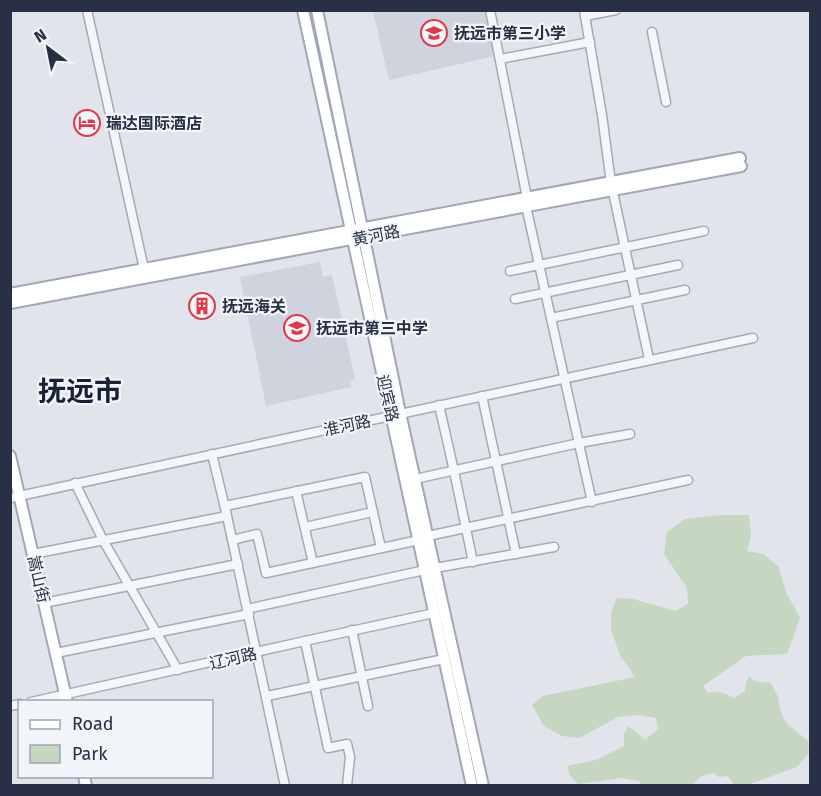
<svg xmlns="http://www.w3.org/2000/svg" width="821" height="796" font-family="'Fira Sans','Noto Sans SC',sans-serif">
<rect width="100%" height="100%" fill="#e1e4eb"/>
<g fill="#cfd3de">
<path d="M373 11H485L495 56 389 80Z"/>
<path d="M320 262 323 277 332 275 355 379 350 381 351 387 266 406 240 277Z"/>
</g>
<path fill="#c5d6c1" d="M721 515H749L751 536 747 551 763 554 778 566 786 592 800 618 787 654 746 656 703 686 708 693C719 690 724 693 734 698L745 691 746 683 749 676 755 681 771 683 778 697 780 710 786 723 808 741 809 753 797 767 748 785H734L728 776 719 777 713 773 701 776 692 785H641L639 781 622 778 578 784 570 775 567 766 596 760 624 746V734L628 726 640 735 645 740 658 729 656 718 638 715 618 717 579 738 562 736 544 726 532 705 543 696 635 677 620 655 611 629V612L617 598 633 599 675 611 688 604 687 588 664 554 667 532 685 519Z"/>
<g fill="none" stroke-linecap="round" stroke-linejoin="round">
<defs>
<g id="minor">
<path d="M87 10 144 269"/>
<path d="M490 10 527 198"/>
<path d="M584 10 602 115 611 183 649 359"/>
<path d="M585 16 616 10"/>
<path d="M652 32 666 102"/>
<path d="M500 59 590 42"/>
<path d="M526 206 592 502"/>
<path d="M510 271 704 231"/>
<path d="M515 299 678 265"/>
<path d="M551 318 685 290"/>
<path d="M482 396 516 554"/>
<path d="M439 405 454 471 473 562"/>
<path d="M212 454 227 516 285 786"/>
<path d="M415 479 579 443 630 434"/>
<path d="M75 483 103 540 178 670"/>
<path d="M296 491 313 563"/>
<path d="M10 498 753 338"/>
<path d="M225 506 365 477 381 548"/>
<path d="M305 527 373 512"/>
<path d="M428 536 688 480"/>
<path d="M232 540 257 534 266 573 419 540"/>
<path d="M33 554 227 516"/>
<path d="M435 568 554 547"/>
<path d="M44 603 238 564"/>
<path d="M247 609 425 570"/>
<path d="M352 630 368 706"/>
<path d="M305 641 328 748 347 744 350 757 347 786"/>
<path d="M56 653 249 614"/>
<path d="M267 696 444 659"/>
<path d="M31 702 305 641 434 613"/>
<path d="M10 706 20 704"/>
</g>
<g id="major">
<path d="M303 10 472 786"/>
<path d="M317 10 400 413 483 786"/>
<path d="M10 294 740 158"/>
<path d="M10 303 741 166"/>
<path d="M10 456 67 702"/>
<path d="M84 776 86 786"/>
</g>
</defs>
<use href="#minor" stroke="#a5aab6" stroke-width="11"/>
<use href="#major" stroke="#9fa7b9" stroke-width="14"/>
<use href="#minor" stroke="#f5f6f9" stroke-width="8"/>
<use href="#major" stroke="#fff" stroke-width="10"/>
</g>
<defs>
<symbol id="school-ring" viewBox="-11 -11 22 22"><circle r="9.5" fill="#f1f4f8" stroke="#de3945" stroke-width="1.5"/><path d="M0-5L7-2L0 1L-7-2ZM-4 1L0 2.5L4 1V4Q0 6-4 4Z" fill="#de3945"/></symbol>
<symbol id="hotel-ring" viewBox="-11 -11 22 22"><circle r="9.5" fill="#f1f4f8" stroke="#de3945" stroke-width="1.5"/><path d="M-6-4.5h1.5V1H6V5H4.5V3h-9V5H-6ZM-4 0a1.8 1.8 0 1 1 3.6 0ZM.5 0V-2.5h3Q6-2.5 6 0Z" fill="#de3945"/></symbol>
<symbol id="building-ring" viewBox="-11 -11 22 22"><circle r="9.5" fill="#f1f4f8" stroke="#de3945" stroke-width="1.5"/><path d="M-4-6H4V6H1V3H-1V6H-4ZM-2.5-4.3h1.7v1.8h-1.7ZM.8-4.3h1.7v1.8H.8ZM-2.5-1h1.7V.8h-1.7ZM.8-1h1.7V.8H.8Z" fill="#de3945"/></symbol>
</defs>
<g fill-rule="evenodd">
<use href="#school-ring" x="419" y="18" width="30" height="30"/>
<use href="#hotel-ring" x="72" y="108" width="30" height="30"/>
<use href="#building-ring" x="187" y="291" width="30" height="30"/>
<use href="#school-ring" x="282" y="313" width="30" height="30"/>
</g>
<g text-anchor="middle" stroke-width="4.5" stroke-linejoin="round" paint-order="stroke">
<g font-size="16" font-weight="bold" fill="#273045" stroke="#f1f4f8" text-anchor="start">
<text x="454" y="39">抚远市第三小学</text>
<text x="106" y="129">瑞达国际酒店</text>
<text x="222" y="312">抚远海关</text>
<text x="316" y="334">抚远市第三中学</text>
</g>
<g font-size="16" fill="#273045" stroke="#f1f4f8">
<text transform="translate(376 235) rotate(-11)" y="6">黄河路</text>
<text transform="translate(388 398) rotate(77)" y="6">迎宾路</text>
<text transform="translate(347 425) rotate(-12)" y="6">淮河路</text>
<text transform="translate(39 579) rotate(77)" y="6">嵩山街</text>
<text transform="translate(233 658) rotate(-13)" y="6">辽河路</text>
</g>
<g font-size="28" font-weight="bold" fill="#192136" stroke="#f1f4f8">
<text x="80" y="401">抚远市</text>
</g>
</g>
<rect width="821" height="796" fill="none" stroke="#273045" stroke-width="24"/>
<rect x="18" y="700" width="195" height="78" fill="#f1f4f8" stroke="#a0a6b0" stroke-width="1.5"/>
<rect x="30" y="720" width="30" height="9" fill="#ffffff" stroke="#a0a6b0" stroke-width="1.5"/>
<text x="72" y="730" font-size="18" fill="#273045">Road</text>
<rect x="30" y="745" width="30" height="18" fill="#c5d6c1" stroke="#a0a6b0" stroke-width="1.5"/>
<text x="72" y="760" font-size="18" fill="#273045">Park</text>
<g transform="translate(48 48) rotate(328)" stroke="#f1f4f8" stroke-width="4.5" paint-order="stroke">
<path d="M0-4.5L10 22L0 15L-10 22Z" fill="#273045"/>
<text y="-9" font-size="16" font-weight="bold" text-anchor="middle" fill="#273045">N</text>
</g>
</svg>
